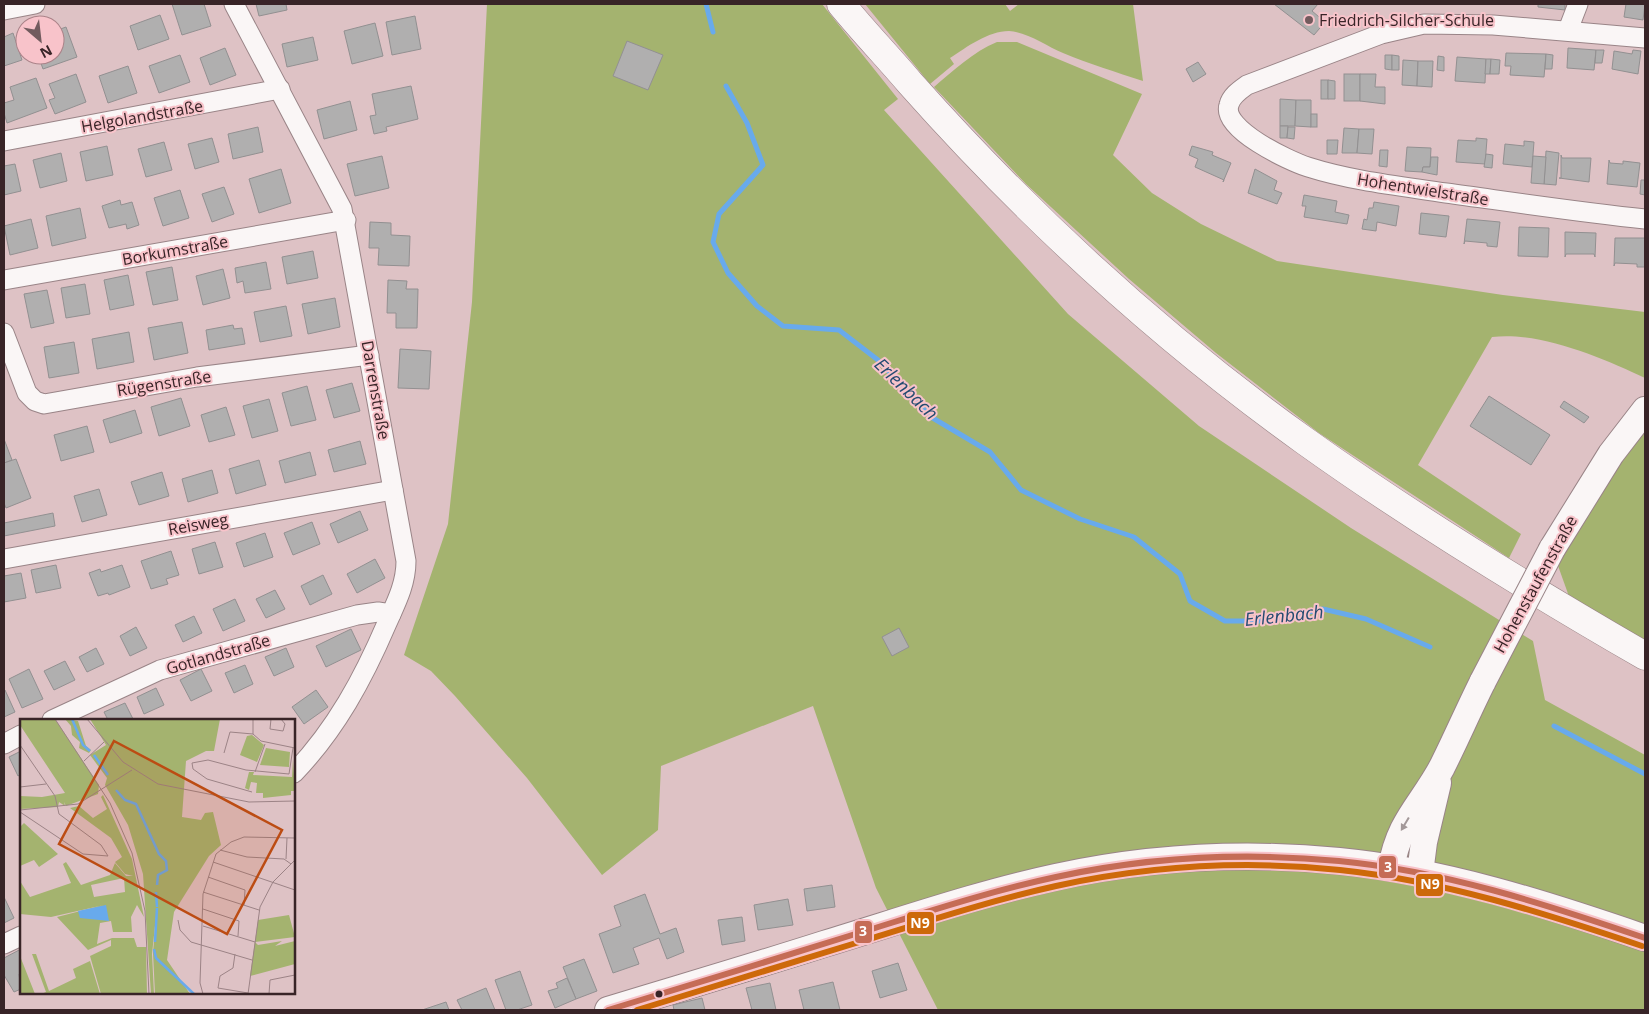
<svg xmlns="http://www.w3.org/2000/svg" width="1649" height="1014" font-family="'Open Sans',sans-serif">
<rect width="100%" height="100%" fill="#dec2c5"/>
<g fill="#a4b36f">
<path d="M487 4H822L898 99 884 110 1068 314 1199 426 1351 528 1533 641 1545 700 1645 755V1010H938L876 888 813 706 661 766 658 830 602 875 527 778 455 696 431 671 404 655 448 524 472 302Z"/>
<path d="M865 4H1005L1010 11 1019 4H1133L1143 81C1116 72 1089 64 1063 53 1046 46 1028 32 1009 31 988 31 967 47 950 58L954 64 930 84Z"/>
<path d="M997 42H1017L1142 94 1113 155 1152 193 1201 224 1277 261 1503 295 1645 312V378C1603 358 1539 331 1492 337L1418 465 1521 534 1509 558 1319 433 1216 353 1129 279 1026 184 934 87C954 70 973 52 997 42Z"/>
<path d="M1645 410V656L1576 616 1552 549Z"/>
</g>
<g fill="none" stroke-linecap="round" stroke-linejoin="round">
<g stroke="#68aaec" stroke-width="5">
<path d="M706 4 713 32"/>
<path d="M726 86 747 123 763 165 719 214 713 242 728 273 757 306 783 326 839 330 878 360 931 417 990 452 1021 490 1080 519 1134 537 1180 574 1190 601 1225 621H1268L1323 609 1366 619 1430 647"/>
<path d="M1554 726 1645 774"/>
</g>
</g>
<g fill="#b0afaf" stroke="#929091">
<path d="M172 4H204L211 26 182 35Z"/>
<path d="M256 4H286L287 10 259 16Z"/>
<path d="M1274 4H1318L1312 11 1325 22 1314 35Z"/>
<path d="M1538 4H1565V10L1538 7Z"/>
<path d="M1626 4H1645L1643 20 1624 17Z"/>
<path d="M160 15 169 39 138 50 130 26Z"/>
<path d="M415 16 421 49 392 55 386 22Z"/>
<path d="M375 23 383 56 352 64 344 31Z"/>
<path d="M66 27 77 57 43 69 38 55H55V31Z"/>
<path d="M13 33 22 60 4 66V37Z"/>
<path d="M313 37 318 60 287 67 282 44Z"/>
<path d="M627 41 663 55 648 90 613 76Z"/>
<path d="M225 48 236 75 210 85 200 58Z"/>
<path d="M1568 48 1596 50 1594 70 1567 68Z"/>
<path d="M1596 50H1604L1602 63H1595Z"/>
<path d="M1633 50 1641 51 1638 74 1612 69 1614 51 1632 54Z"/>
<path d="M1506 53 1546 54 1544 77 1510 75 1511 66H1505Z"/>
<path d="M1546 54 1553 55 1552 69H1545Z"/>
<path d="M180 55 190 82 159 93 149 66Z"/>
<path d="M1385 55H1392V70L1385 69Z"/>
<path d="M1392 55 1399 56V70H1392Z"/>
<path d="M1438 56 1444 57V71L1437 70Z"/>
<path d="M1457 57 1486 59 1485 83 1455 81Z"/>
<path d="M1486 59H1491L1490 74H1485Z"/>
<path d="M1491 59 1500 60 1499 74H1490Z"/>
<path d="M1403 60 1418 61 1417 86 1402 85Z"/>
<path d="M1418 61H1433L1432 87 1417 86Z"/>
<path d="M1198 62 1206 74 1193 82 1186 69Z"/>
<path d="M128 66 137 93 108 103 99 76Z"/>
<path d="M76 74 86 102 55 114 49 100 55 98 49 84Z"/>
<rect x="1344" y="74" width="16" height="27"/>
<path d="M1360 74H1376L1375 87H1385V104L1360 101Z"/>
<path d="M36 78 47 108 7 123 4 113V103L14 100 10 87Z"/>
<rect x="1321" y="80" width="7" height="19"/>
<path d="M1328 80 1335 81V99H1328Z"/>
<path d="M411 86 418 119 386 127 387 131 374 134 370 116 376 115 372 94Z"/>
<path d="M1280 99 1296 100 1295 126H1280Z"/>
<path d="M1296 100H1311V127L1295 126Z"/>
<path d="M350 101 357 130 324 139 317 110Z"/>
<rect x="1311" y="114" width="6" height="13"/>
<path d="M1280 126H1288L1287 138H1280Z"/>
<path d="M258 127 263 152 233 159 228 134Z"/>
<path d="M1288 127H1295L1294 139 1287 138Z"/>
<path d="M1344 128 1359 129 1357 153H1342Z"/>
<path d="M1359 129H1374L1372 154 1357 153Z"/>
<path d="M212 138 219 162 195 169 188 144Z"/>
<path d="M1476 138 1487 139 1485 164 1456 162 1458 140 1476 141Z"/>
<path d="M1327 140H1338L1337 154H1327Z"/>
<path d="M1524 141 1534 142 1532 167 1503 164 1505 144 1524 146Z"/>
<path d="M164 142 172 170 146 177 138 149Z"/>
<path d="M107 146 113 175 86 181 80 152Z"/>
<path d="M1192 146 1213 152 1212 155 1231 163 1223 182 1224 180 1195 167 1198 159 1189 155Z"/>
<path d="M1407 147 1431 148 1430 167H1423L1422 172 1405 171Z"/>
<path d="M1380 150H1388L1387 167 1379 166Z"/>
<path d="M1546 151 1559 153 1556 185 1544 184Z"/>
<path d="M61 153 67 181 40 188 33 160Z"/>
<path d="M1486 154 1493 155 1492 168 1484 167Z"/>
<path d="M1561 155 1562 158H1591L1589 182 1559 178H1561Z"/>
<path d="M382 156 389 188 355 196 347 164Z"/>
<path d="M1533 156 1546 157 1544 184 1531 183Z"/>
<path d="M1431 157H1438L1437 175 1422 172 1423 167H1430Z"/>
<path d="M1609 160 1610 163 1623 164V161L1640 163 1637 187 1607 184Z"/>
<path d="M15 164 21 191 4 195V166Z"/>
<path d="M281 169 291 203 259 213 249 179Z"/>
<path d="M1255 169 1277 181 1274 190 1282 193 1277 204 1248 193Z"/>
<path d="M1641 180H1645V195L1640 194Z"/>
<path d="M224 187 234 214 212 222 202 194Z"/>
<path d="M180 190 189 218 163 226 154 198Z"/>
<path d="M1304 195 1337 201 1335 212 1349 215 1347 224 1304 217 1306 206H1302Z"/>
<path d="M120 200 121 205 132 202 139 225 127 229 126 224 109 228 102 206Z"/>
<path d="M1374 202 1399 206 1396 226 1377 222 1376 231 1362 229 1364 219 1367 220 1369 208H1373Z"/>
<path d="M80 208 86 238 52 246 46 216Z"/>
<path d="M1421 213 1449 216 1446 237 1419 234Z"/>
<path d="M31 219 38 248 10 255 4 226Z"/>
<path d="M1467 219 1500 222 1497 247 1487 246V243L1465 241 1464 244Z"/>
<path d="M370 222 391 223V235L410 236 409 266 378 265 379 248H369Z"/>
<path d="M1519 227 1549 228 1548 257 1518 256Z"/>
<path d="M1565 232 1596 233 1595 257 1594 254H1566L1565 257Z"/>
<path d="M1615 238H1645V267H1637V264L1615 263 1614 266Z"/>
<path d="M313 251 318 278 287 284 282 257Z"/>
<path d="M266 262 271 289 245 293 243 281 237 283 235 268Z"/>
<path d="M172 267 178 300 153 305 146 272Z"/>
<path d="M223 269 230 298 203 305 196 276Z"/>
<path d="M128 275 134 305 110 310 104 280Z"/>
<path d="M388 280 407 281 406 289H418L417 328H396V313H387Z"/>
<path d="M85 284 90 314 66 318 61 288Z"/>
<path d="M47 290 54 323 31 328 24 294Z"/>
<path d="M335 298 340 327 308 334 302 304Z"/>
<path d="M286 306 292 336 260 342 254 312Z"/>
<path d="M182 322 188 353 154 360 148 328Z"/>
<path d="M233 325 234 329 242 328 245 344 209 350 206 330Z"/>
<path d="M129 332 134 362 97 369 92 339Z"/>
<path d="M74 342 79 373 49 378 44 347Z"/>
<path d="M400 349 431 351 429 389 398 388Z"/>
<path d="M352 383 360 411 334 418 326 390Z"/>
<path d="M307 386 316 420 291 426 282 393Z"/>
<path d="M1489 396 1550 435 1531 465 1470 426Z"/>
<path d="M181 398 190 426 159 436 151 407Z"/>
<path d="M269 399 278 431 252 438 243 406Z"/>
<path d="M1564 401 1589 417 1584 423 1560 407Z"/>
<path d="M226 407 235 435 209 442 201 415Z"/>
<path d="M135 410 142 433 110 443 103 420Z"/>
<path d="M87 426 94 452 61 461 54 435Z"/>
<path d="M4 439 12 460 4 463Z"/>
<path d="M360 441 366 464 334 472 328 450Z"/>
<path d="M310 452 316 475 285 483 279 461Z"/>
<path d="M16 459 31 498 6 508 4 503V463Z"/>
<path d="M259 460 266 485 236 494 229 469Z"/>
<path d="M212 470 218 493 188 502 182 479Z"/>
<path d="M162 472 169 496 139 505 131 482Z"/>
<path d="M99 489 107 515 82 522 74 496Z"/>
<path d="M360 511 368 530 338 543 330 524Z"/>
<path d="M53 513 55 526 4 536V523Z"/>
<path d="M312 522 320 544 293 555 284 533Z"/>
<path d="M265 533 273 557 244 567 236 543Z"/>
<path d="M215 542 223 567 199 574 192 549Z"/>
<path d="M171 551 179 575 166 579 168 584 151 589 141 561Z"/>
<path d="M375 559 385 578 357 593 347 574Z"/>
<path d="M56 565 61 588 36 593 31 570Z"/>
<path d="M122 565 130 587 109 595 108 593 98 596 89 573 100 569 101 572Z"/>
<path d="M21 573 26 598 4 602V576Z"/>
<path d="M323 575 332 594 310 605 301 586Z"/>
<path d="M275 590 285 609 266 618 256 599Z"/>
<path d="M235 599 245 621 223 631 213 609Z"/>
<path d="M194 616 202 633 183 642 175 625Z"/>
<path d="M136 627 147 648 130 656 120 636Z"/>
<path d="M899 628 909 647 892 656 882 637Z"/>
<path d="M351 629 361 650 326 667 316 646Z"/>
<path d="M96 648 104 664 87 672 79 657Z"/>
<path d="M286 648 294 667 274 676 265 657Z"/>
<path d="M65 661 75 680 54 690 44 671Z"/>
<path d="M245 665 253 684 234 693 225 673Z"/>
<path d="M29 669 43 699 22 708 9 679Z"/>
<path d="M201 669 212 691 191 701 180 680Z"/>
<path d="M156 688 164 705 144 714 137 697Z"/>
<path d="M5 690 15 712 4 717V691Z"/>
<path d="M316 690 328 707 304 724 292 707Z"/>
<path d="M125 703 133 719 108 720 104 712Z"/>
<path d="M21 751V774L18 776 9 757Z"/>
<path d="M832 885 835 907 807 911 804 889Z"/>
<path d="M645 894 660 934 676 928 684 952 667 959 659 938 633 948 639 964 613 973 599 934 621 926 614 906Z"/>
<path d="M4 897 14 918 4 923Z"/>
<path d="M788 899 793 925 758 930 754 905Z"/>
<path d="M742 917 745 941 722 945 718 920Z"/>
<path d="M21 949V973L19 974 21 989 14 992 4 975V958Z"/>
<path d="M584 959 597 991 576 999 563 967Z"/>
<path d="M898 963 907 990 880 998 872 971Z"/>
<path d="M520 971 532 1005 517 1010H506L495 980Z"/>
<path d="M567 978 576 999 555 1008 548 991 558 988 556 983Z"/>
<path d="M833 982 840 1010H804L799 990Z"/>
<path d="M770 983 776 1010H752L746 988Z"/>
<path d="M486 988 495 1010H462L457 1000Z"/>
<path d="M702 998 705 1010H674L673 1005Z"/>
<path d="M446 1002 449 1010H422Z"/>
</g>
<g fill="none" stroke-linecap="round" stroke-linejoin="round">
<defs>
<g id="street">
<path d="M234 4 342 209 406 561C406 584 396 603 387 623 363 679 336 729 294 773"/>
<path d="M4 10 35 4"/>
<path d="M1568 30 1578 4"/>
<path d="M1645 38 1493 25 1424 24 1381 34 1247 85C1240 90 1231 96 1229 105 1221 129 1289 161 1308 167 1352 181 1400 186 1446 193 1512 202 1578 212 1645 219"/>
<path d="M4 141 280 89"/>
<path d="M4 280 346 220"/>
<path d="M4 333 27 393 35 401 44 404 197 377 369 355"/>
<path d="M4 559 393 490"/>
<path d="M52 720 160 670 357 615 378 612 391 614"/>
<path d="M4 744 21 735"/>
<path d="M4 944 21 936"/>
</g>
<g id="secondary">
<path d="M1552 549 1611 454 1645 410"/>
<path d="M1391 868C1399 821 1421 806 1442 767 1456 739 1469 709 1483 681"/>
<path d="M1420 873 1424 842 1438 783"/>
<path d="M608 1010C680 988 752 967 824 944 900 921 977 894 1056 877 1148 857 1245 852 1339 861 1444 871 1546 904 1645 938"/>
</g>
<path id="primary" d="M841 4C863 31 887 56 910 83 1028 216 1160 337 1305 441 1414 519 1529 589 1645 656"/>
</defs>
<use href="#street" stroke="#998487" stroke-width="21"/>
<use href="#secondary" stroke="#998487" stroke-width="28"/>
<use href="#primary" stroke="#998487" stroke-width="29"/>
<use href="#street" stroke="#faf6f6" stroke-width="19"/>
<use href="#secondary" stroke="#faf6f6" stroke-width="26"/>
<use href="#primary" stroke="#faf6f6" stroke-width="28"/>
<defs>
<path id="secondary-bridge" d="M1483 681 1552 549"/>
</defs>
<use href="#secondary-bridge" stroke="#998487" stroke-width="28" stroke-linecap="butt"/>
<use href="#secondary-bridge" stroke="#faf6f6" stroke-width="26"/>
<defs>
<path id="bus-1" d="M608 1010C688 986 769 961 849 936 918 915 986 892 1056 877 1148 857 1244 852 1339 861 1444 871 1545 904 1645 938"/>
<path id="bus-2" d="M637 1010C710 988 783 966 856 943 922 923 988 901 1056 886 1148 866 1246 860 1340 870 1444 881 1544 913 1642 946"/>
</defs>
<use href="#bus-1" stroke="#f8c3ca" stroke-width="10"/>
<use href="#bus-2" stroke="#f8c3ca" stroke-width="10"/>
<use href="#bus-1" stroke="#c56c56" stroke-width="6"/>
<use href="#bus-2" stroke="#cd690a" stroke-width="6"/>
</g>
<defs><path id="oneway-solid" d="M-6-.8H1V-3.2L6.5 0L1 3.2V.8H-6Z" transform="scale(1.25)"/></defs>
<use fill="#a39899" href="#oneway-solid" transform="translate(1405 824) rotate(121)"/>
<circle fill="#725b5e" stroke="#f8c3ca" stroke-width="2" cx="1309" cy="20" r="5"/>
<circle fill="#382427" stroke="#f8c3ca" stroke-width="2" cx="659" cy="994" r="4.5"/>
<g text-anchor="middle" stroke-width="4" stroke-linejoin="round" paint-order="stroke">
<g font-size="16" fill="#382427" stroke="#f8c3ca" text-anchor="start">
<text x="1319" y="26">Friedrich-Silcher-Schule</text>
</g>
<g font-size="16" fill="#382427" stroke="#f8c3ca">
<text transform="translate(142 116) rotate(-10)" y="6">Helgolandstraße</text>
<text transform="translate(1423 189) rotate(9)" y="6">Hohentwielstraße</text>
<text transform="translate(175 250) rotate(-10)" y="6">Borkumstraße</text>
<text transform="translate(164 383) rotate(-9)" y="6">Rügenstraße</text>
<text transform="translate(376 390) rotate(80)" y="6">Darrenstraße</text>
<text transform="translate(198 524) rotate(-10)" y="6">Reisweg</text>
<text transform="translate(1535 584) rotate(-61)" y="6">Hohenstaufenstraße</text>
<text transform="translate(218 654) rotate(-16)" y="6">Gotlandstraße</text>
</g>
<g font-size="18" font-style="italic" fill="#244b71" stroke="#f8c3ca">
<text transform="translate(906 389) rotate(44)" y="6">Erlenbach</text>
<text transform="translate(1284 616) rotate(-6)" y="6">Erlenbach</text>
</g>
</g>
<g transform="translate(20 719)">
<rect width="275" height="275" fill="#dec2c5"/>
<path d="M0 0H35L79 66 78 75 46 87 44 83 45 87 39 83 38 88 0 90V77L22 78 45 74 0 6ZM45 0 58 2 66 27 71 31 69 34 59 29 60 23 52 16 51 7ZM70 0H200L194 32H186L166 42 162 98 181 101 185 94 193 93 201 126 189 137 154 193 147 241 170 275H135L133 234 137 188 132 235 134 275H131L123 155 108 106 85 66 87 59 70 36 86 26ZM232 16 244 26 237 43 220 36 227 17ZM246 29 270 33 269 48 240 46ZM273 40 275 72H271V76L243 79V74H236L237 64 231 63 229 71 225 69 229 53H234L233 56 272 58ZM83 76 112 140 124 198 117 186 111 198 112 213H93L91 202 80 204 77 225 92 219H114L117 228H126L127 275H81L70 237 91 227V221L68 231 37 198 84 186 31 198 0 195V162L10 178 51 164 43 145 46 143 61 166 90 156 95 144 106 157H113L105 155 95 143 102 138 91 119 50 89 59 87 73 99 87 90 81 78ZM104 159 105 173 74 178 71 166ZM4 104 38 135 19 148 14 141 0 147V108ZM269 196 275 218 235 223 238 226 262 222 255 227 275 222V245L230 257 238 201ZM12 235H16L29 272 56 259 53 250 70 242 80 275H21L26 273ZM0 237 15 275H0Z" fill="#a4b36f" fill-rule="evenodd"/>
<path d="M86 186 89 202 60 199 58 192Z" fill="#68aaec"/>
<path fill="none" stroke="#68aaec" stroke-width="2.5" d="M52 0 63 26 70 32M74 36 88 56M96 71 105 81 116 85 139 135 146 142 147 151 138 156 137 166M136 173 137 188M135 223 137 189M134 230 136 239 174 275"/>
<path fill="none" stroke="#9c8386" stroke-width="1" d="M35 0 90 84 112 134 125 192 129 275M67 0 103 43 138 65 229 83 275 82M233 0V15L241 22 275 29M251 0 250 10 263 12 265 5 261 0M0 26 35 77 39 95 81 126 88 137 63 135 0 93M204 34 210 13 233 15M64 42 84 23M235 53 245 25M0 68 26 65M232 73 187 60 173 50 172 44 188 41 226 51 269 55 273 29M0 91 58 85 112 51M200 131 227 138 264 140 271 145M266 140 267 119M193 143 275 171M188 158 225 171 224 186M183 173 239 191M183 190 219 202 218 217M158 201 160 211 171 223 232 241M183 207 235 223M215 235 213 249 200 257 198 269 228 274M183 275 180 264 183 175 196 135 211 123 224 118 275 119M228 275 240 188 253 163 275 141M249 275 250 261 275 256"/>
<path fill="#bc4c13" fill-opacity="0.15" stroke="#bc4c13" stroke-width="2.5" d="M94 22 262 111 207 215 39 125Z"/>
<rect width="275" height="275" fill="none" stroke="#382427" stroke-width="2.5"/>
</g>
<g stroke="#f8c3ca" stroke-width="2">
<rect x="1378" y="855" width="19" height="24" rx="5" fill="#c56c56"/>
<rect x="1415" y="873" width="29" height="24" rx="5" fill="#cd690a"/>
<rect x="906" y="911" width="29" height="24" rx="5" fill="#cd690a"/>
<rect x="854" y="920" width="19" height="24" rx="5" fill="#c56c56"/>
</g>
<g font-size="14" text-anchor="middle" font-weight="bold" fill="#fff">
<text x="1388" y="872">3</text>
<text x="1430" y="889">N9</text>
<text x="920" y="928">N9</text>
<text x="863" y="936">3</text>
</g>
<rect width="1649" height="1014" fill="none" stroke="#382427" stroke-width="10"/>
<g transform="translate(40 40) rotate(152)"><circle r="24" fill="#f8c3ca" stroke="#ab8389"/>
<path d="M0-4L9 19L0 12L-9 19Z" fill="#725b5e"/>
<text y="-8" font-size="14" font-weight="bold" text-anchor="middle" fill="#382427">N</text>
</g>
</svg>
